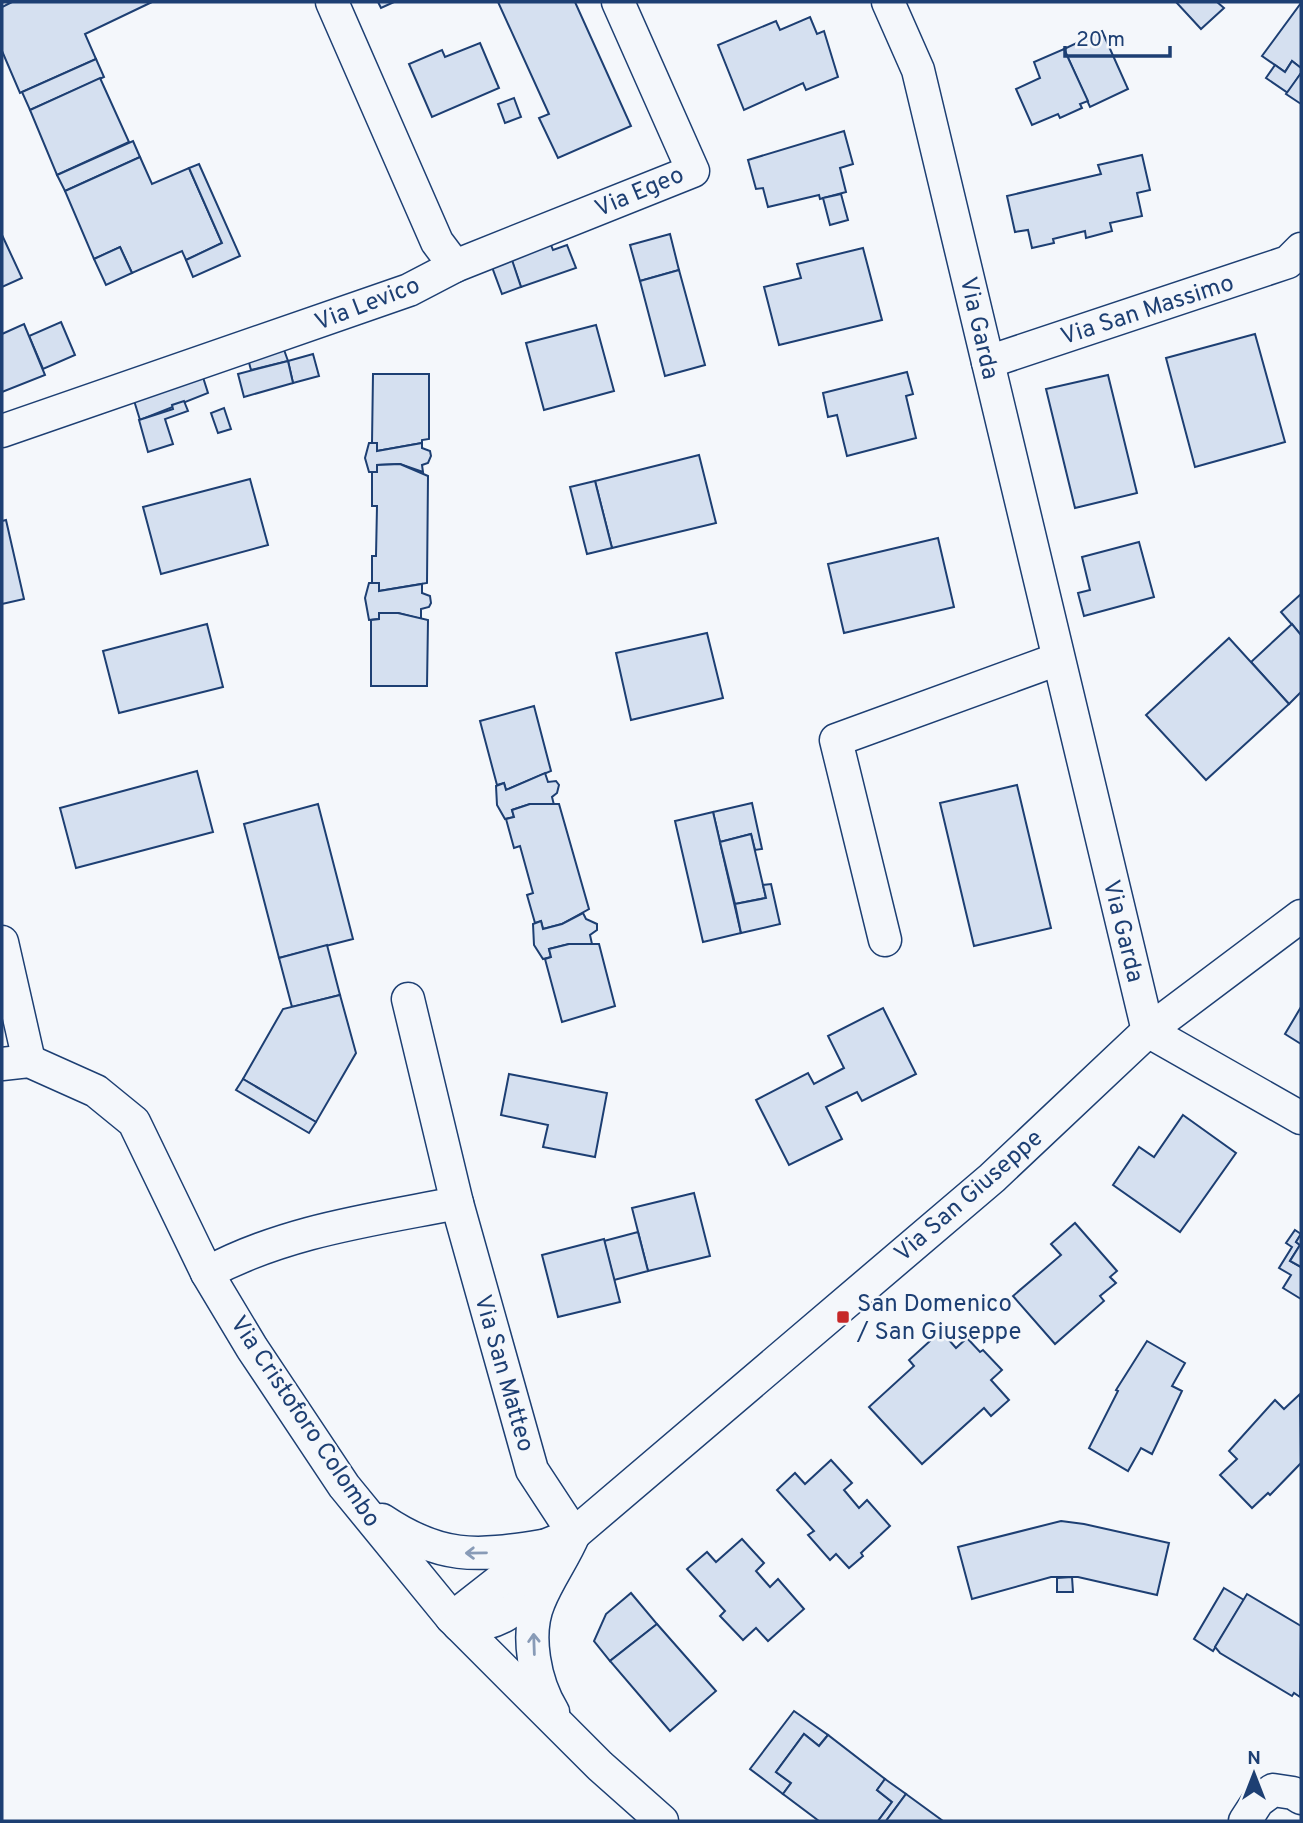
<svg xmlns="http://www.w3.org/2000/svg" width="1303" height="1823" font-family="Overpass,sans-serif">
<rect width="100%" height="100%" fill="#f4f7fb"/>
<g fill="#d5e0f0" stroke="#1d3f73" stroke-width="2">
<path d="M12 2H11H152L85 34 96 59 20 93 2 51V7Z"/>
<path d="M378 2H394L381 8Z"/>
<path d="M498 2H575L631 126 558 158 539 118 549 114Z"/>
<path d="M1176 2H1217L1224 8 1201 29Z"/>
<path d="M1301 3V68L1292 61 1285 72 1262 56Z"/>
<path d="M810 17 817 34 824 31 838 77 806 90 803 83 744 110 718 45 776 21 780 30Z"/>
<path d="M1102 31 1128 89 1090 107 1064 49Z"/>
<path d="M480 43 499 88 432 117 409 64 442 50 445 57Z"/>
<path d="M1064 49 1088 101 1080 104 1082 108 1060 118 1058 114 1032 125 1016 89 1040 78 1034 62Z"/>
<path d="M96 59 104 77 30 110 22 92Z"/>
<path d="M1292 61 1301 68V73L1288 93 1266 78 1275 65 1285 72Z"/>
<path d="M1301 73V104L1286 94Z"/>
<path d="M100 78 129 142 57 175 30 110Z"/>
<path d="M514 98 521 117 505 123 498 104Z"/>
<path d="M844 131 853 164 840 168 846 192 820 199 819 195 768 207 763 188 756 189 748 160Z"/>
<path d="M133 141 140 157 65 191 57 175Z"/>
<path d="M1142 155 1150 190 1137 193 1142 216 1110 223 1112 231 1086 238 1085 231 1053 239 1054 243 1032 248 1028 230 1015 232 1007 196 1101 174 1098 165Z"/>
<path d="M140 157 152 184 189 168 222 243 186 260 182 251 132 273 120 247 94 259 65 191Z"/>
<path d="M199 164 240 256 193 277 186 260 222 243 189 168Z"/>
<path d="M841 194 848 220 830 225 823 198Z"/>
<path d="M546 232 553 250 567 245 576 268 521 287 507 247Z"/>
<path d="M670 234 679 270 640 281 630 245Z"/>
<path d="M2 235 22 278 2 287Z"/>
<path d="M120 247 132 273 106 285 94 259Z"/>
<path d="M863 248 882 320 779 345 764 287 801 278 797 264Z"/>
<path d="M512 260 521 287 502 294 492 267Z"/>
<path d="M679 270 705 365 665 376 640 281Z"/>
<path d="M61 322 75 355 43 369 29 336Z"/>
<path d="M24 324 45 375 2 392V334Z"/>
<path d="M596 325 614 391 544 410 526 343Z"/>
<path d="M1255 334 1285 442 1195 467 1166 358Z"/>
<path d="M283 347 288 361 251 370 248 359Z"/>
<path d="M313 354 319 376 293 383 288 361Z"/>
<path d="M288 361 293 383 244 397 238 374Z"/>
<path d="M201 371 208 393 140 420 132 394Z"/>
<path d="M907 372 913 394 906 396 916 438 847 456 837 415 828 417 823 393Z"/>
<path d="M373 374H429V439L422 440V443L377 451V443H372Z"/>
<path d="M1108 375 1137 493 1075 508 1046 389Z"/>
<path d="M184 401 188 411 165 419 173 444 148 452 139 420 173 409 172 405Z"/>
<path d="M224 408 231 429 218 433 211 413Z"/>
<path d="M369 443H377V451L422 443V448L430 451 431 456 428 463 422 465 423 472 400 464 377 465V472H369L365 458Z"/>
<path d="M699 455 716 523 612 548 595 481Z"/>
<path d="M400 464 428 476 427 583 379 591V583H372V556H376L377 506H372V472H377V465Z"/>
<path d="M250 479 268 545 161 574 143 507Z"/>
<path d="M595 481 612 548 587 554 570 487Z"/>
<path d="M6 520 24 599 2 604V521Z"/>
<path d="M938 538 954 607 844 633 828 564Z"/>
<path d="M1139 542 1154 597 1084 616 1078 593 1090 590 1082 557Z"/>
<path d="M369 583H379V591L422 584V593L430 596 431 603 429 607 421 609V619L398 613H379V619L369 620 365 598Z"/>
<path d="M1301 594V635L1281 612Z"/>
<path d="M379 613H398L428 620 427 686H371V620L379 619Z"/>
<path d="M207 624 223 687 119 713 103 651Z"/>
<path d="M1292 624 1301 635V692L1289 704 1251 662Z"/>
<path d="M707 633 723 698 631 720 616 653Z"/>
<path d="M1229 638 1289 704 1206 780 1146 715Z"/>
<path d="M534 706 551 771 506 790 504 783 497 785 480 721Z"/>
<path d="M197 771 213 832 76 868 60 808Z"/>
<path d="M545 773 548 782 556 781 559 785 557 793 552 797 554 805 530 804 512 810 514 817 505 819 497 805 496 786 504 783 506 790Z"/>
<path d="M1017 785 1051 928 974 946 940 803Z"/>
<path d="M752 803 762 849 755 850 751 834 720 842 713 812Z"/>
<path d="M318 804 353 939 279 958 244 824Z"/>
<path d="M530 804H559L589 909 562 924 543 929 541 921 535 923 527 895 533 893 520 846 514 848 506 819 514 817 512 810Z"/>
<path d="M713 812 741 933 703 942 675 821Z"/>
<path d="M751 834 766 898 735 904 720 842Z"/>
<path d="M771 884 780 924 741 933 735 904 766 898 763 885Z"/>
<path d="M583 913 586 919 597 924V930L590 935 592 944H569L549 949 551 957 543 959 534 945 533 924 541 921 543 929 562 924Z"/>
<path d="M569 944H599L615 1006 562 1022 545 959 551 957 549 949Z"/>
<path d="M327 945 340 995 292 1007 279 958Z"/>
<path d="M340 995 356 1053 316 1122 243 1079 283 1009Z"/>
<path d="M1301 1007V1044L1285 1034Z"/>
<path d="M883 1008 916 1074 862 1101 857 1092 826 1107 842 1139 789 1165 756 1100 808 1073 814 1084 844 1068 828 1036Z"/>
<path d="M509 1074 607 1093 595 1157 543 1147 548 1125 501 1115Z"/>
<path d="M243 1079 316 1122 309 1133 236 1090Z"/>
<path d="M1183 1115 1236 1153 1180 1232 1113 1185 1139 1147 1154 1157Z"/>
<path d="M694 1193 710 1256 648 1271 632 1208Z"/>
<path d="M1075 1223 1117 1271 1110 1277 1116 1283 1100 1296 1104 1301 1055 1344 1013 1296 1061 1255 1051 1244Z"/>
<path d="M1295 1230 1301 1234 1296 1242 1300 1245 1290 1261 1301 1267V1299L1283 1288 1291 1275 1279 1268 1292 1247 1286 1243Z"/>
<path d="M638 1232 648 1271 614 1280 604 1241Z"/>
<path d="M1301 1234V1233V1267L1290 1261 1300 1245 1296 1242Z"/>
<path d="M604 1239 620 1302 558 1317 542 1255Z"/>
<path d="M941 1331 956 1348 967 1338 980 1352 983 1350 1002 1370 991 1380 1009 1400 991 1416 984 1408 922 1464 869 1407 914 1366 909 1360Z"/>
<path d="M1147 1341 1185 1363 1172 1386 1182 1391 1152 1454 1141 1448 1128 1471 1089 1448 1118 1391 1116 1390Z"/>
<path d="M1300 1394 1301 1463 1270 1495 1268 1493 1252 1508 1220 1475 1237 1459 1229 1451 1275 1400 1284 1409Z"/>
<path d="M831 1460 852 1483 844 1490 859 1508 867 1500 890 1526 861 1553 863 1556 849 1568 836 1554 830 1560 808 1535 814 1531 777 1490 795 1473 805 1484Z"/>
<path d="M1061 1521 1084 1524 1169 1543 1157 1595 1078 1577H1051L972 1599 958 1547Z"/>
<path d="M742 1539 764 1563 756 1571 770 1587 778 1579 804 1609 768 1641 756 1628 743 1640 720 1616 725 1611 687 1569 707 1552 716 1562Z"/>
<path d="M1072 1577 1073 1592H1057V1578Z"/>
<path d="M1224 1588 1244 1600 1213 1651 1194 1639Z"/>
<path d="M631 1593 657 1624 610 1661 594 1641 606 1614Z"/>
<path d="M1247 1594 1301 1626 1300 1697 1294 1693 1292 1696 1220 1653 1215 1647Z"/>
<path d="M657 1624 716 1691 670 1731 610 1661Z"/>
<path d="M794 1711 828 1735 819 1746 804 1734 776 1772 791 1783 783 1794 750 1769Z"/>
<path d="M804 1734 819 1746 828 1735 885 1779 877 1790 892 1802 878 1821H819L783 1794 791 1783 776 1772Z"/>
<path d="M885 1779 906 1794 886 1821H878L892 1802 877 1790Z"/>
<path d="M906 1794 943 1821H886Z"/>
</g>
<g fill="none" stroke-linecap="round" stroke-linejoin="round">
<defs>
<g id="street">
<path d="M888 2 918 70 1148 1031 1301 1118"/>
<path d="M455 266 693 171 618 2"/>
<path d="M988 362 1288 262 1301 249"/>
<path d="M2 431 409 290 455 266 437 242 332 2"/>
<path d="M885 940 836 740 1058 659"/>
<path d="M2 942 29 1061"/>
<path d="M408 999 457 1203 532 1470 574 1534"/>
<path d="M2 1064 29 1061 96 1091 134 1122 207 1273 252 1348 344 1486 452 1618 600 1766 662 1821"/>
<path d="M207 1273C285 1231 371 1220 457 1203"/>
<path d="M382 1520C440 1559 475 1557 542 1546"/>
<path d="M452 1618 544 1546 574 1534 992 1178 1148 1031 1301 916"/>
<path d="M459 1625C498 1628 517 1609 543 1582"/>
<path d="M553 1712C535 1683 525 1635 539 1602 548 1579 564 1558 574 1534"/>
<path d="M1245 1821 1258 1801 1273 1790 1293 1793 1301 1798"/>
</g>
</defs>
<use href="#street" stroke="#1d3f73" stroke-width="35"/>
<use href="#street" stroke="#f4f7fb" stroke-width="32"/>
</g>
<defs><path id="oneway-shaft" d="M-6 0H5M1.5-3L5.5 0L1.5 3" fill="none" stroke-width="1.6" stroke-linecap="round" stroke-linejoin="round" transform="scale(1.75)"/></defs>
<g stroke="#889bb7">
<use href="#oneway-shaft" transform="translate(476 1553) rotate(179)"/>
<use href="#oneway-shaft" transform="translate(534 1644) rotate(-92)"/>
</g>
<rect fill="#c62828" stroke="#f4f7fb" stroke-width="2.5" x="836" y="1310" width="14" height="14" rx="3.5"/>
<g text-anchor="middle" stroke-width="5" stroke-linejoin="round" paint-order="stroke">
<g font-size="24" fill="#1d3f73" stroke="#f4f7fb">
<text transform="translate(639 191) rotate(-23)" y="8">Via Egeo</text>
<text transform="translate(367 303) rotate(-21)" y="8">Via Levico</text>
<text transform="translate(1147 309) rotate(-18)" y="8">Via San Massimo</text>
<text transform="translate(980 328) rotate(77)" y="8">Via Garda</text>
<text transform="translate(1124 931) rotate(76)" y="8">Via Garda</text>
<text transform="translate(968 1195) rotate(-41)" y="8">Via San Giuseppe</text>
<text transform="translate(505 1373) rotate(74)" y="8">Via San Matteo</text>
<text transform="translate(306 1421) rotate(56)" y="8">Via Cristoforo Colombo</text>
</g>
<g font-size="24" fill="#1d3f73" stroke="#f4f7fb" text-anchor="start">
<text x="857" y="1311">San Domenico<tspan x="857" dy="28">/ San Giuseppe</tspan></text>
</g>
</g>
<rect width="1303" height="1823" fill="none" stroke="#1d3f73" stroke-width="7"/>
<g transform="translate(1254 1774)" stroke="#f4f7fb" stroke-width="5" paint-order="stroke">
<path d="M0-5L12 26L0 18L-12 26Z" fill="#1d3f73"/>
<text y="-10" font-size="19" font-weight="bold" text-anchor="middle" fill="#1d3f73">N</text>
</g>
<path d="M1065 46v10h105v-10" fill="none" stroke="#1d3f73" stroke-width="3.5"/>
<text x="1076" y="46" font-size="21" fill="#1d3f73" stroke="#f4f7fb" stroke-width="5" paint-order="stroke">20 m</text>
</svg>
